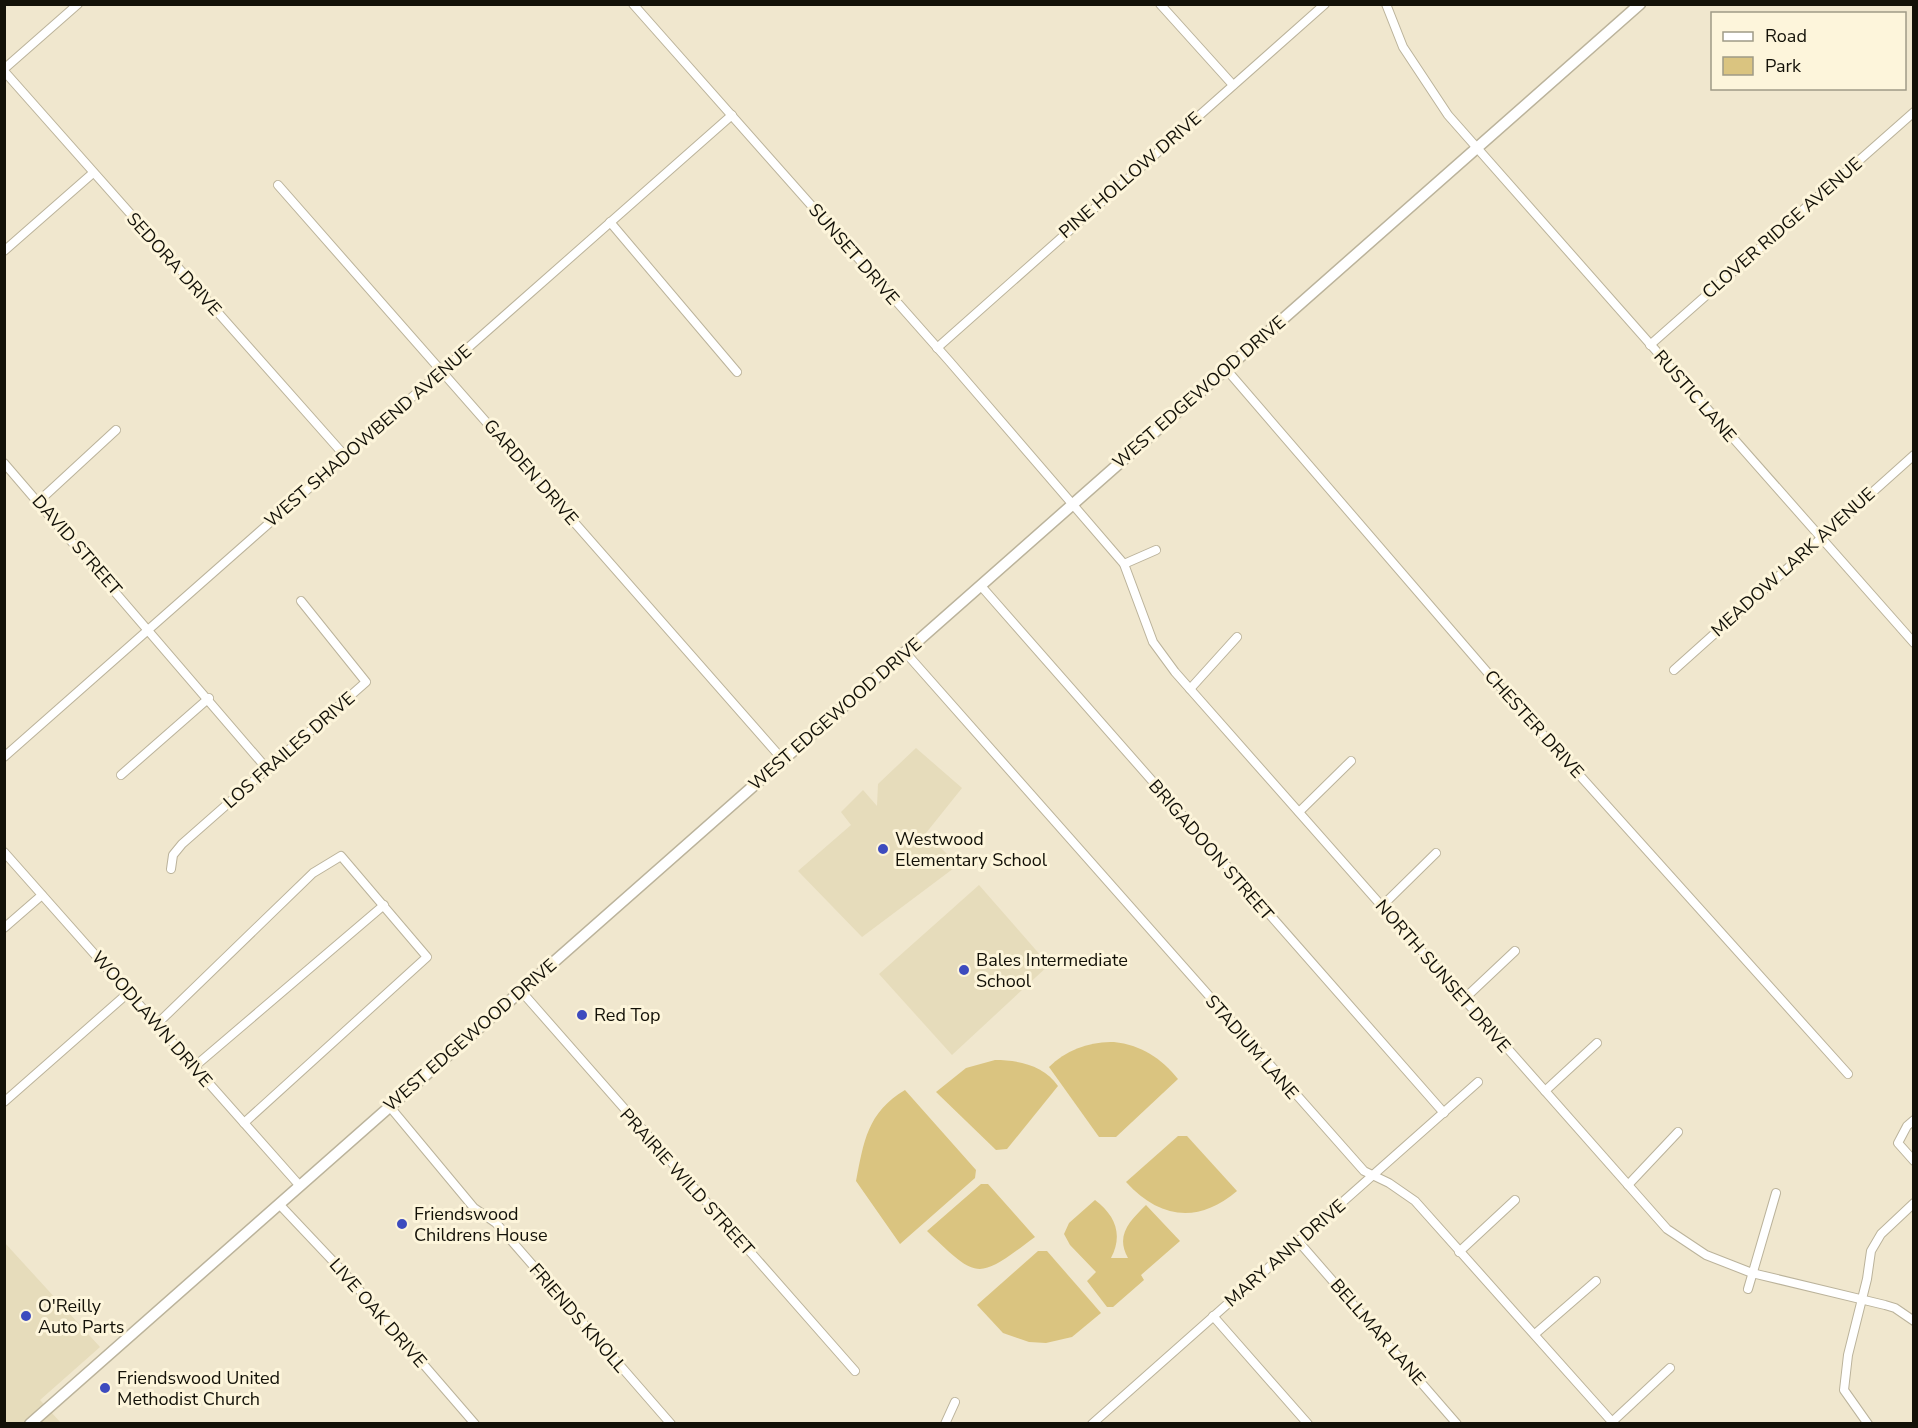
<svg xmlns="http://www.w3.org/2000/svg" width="1918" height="1428" font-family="'Nunito Sans',sans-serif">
<rect width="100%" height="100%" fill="#f0e7ce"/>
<g fill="#e6dcbb">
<path d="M916 748 962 788 926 833 958 865 862 937 798 871 851 825 841 812 863 790 877 806 878 784Z"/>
<path d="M979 885 1049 965 952 1055 879 974Z"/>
<path d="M4 1242 100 1347 40 1400 61 1423H5Z"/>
</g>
<g fill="#dac480">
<path d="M1114 1042C1141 1045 1161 1058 1178 1079L1116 1137H1099L1049 1067C1066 1050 1090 1041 1114 1042Z"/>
<path d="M995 1060C1018 1060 1044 1065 1058 1086L1007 1149 996 1150 936 1092 966 1068Z"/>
<path d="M905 1090 976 1170 975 1178 900 1244 856 1181C864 1141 867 1113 905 1090Z"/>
<path d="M1178 1136H1187L1237 1191C1198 1224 1160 1219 1126 1182Z"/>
<path d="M981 1184H988L1035 1237C977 1280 979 1281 927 1231Z"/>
<path d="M1095 1200C1116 1216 1123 1235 1111 1258H1128C1115 1235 1130 1221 1146 1205L1180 1241 1141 1275 1144 1280 1113 1307H1107L1087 1281 1096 1272 1070 1245 1064 1234 1069 1223Z"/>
<path d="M1038 1251H1047L1101 1313 1072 1337 1046 1343 1029 1342 1003 1333 977 1305Z"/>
</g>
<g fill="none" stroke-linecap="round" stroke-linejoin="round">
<defs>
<g id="minor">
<path d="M633 4 950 362 1124 564 1153 642 1175 672 1667 1229 1706 1255 1752 1273 1885 1305 1895 1308 1914 1321"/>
<path d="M1160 4 1233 85"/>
<path d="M1386 4 1403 47 1448 115 1914 643"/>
<path d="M4 69 78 4"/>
<path d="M4 71 345 456"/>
<path d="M278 185 783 760"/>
<path d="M610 222 737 372"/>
<path d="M4 251 93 173"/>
<path d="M1650 345 1914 112"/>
<path d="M937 348 1325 4"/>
<path d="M1226 369 1494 680 1848 1074"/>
<path d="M4 463 268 770"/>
<path d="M39 501 116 430"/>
<path d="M1124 564 1156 550"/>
<path d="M981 586 1444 1113"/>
<path d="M905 652 1364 1171 1389 1183 1415 1201 1614 1424"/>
<path d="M1674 670 1914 455"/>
<path d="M1190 689 1237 637"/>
<path d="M4 757 732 115"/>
<path d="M121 775 209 698"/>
<path d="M1299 812 1351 761"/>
<path d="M4 852 300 1186"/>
<path d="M171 869 173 855 182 844 366 682 301 601"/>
<path d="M1382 906 1436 853"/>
<path d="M4 928 42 895"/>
<path d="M521 991 855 1371"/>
<path d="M1464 999 1515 951"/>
<path d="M156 1025 313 873 341 856 427 957 244 1123"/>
<path d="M194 1067 384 905"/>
<path d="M1545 1091 1597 1043"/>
<path d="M4 1102 128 993"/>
<path d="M390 1107 474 1208 496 1223 671 1424"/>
<path d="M1914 1120 1907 1126 1898 1143 1914 1161"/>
<path d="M1628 1185 1678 1132"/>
<path d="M279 1204 348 1277 475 1424"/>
<path d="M1298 1241 1457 1424"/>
<path d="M1459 1252 1515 1200"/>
<path d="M1748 1289 1776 1193"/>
<path d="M1213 1316 1308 1424"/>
<path d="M1535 1334 1596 1281"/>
<path d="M1612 1422 1670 1368"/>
<path d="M945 1424 955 1402"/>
<path d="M1092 1424 1478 1082"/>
<path d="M1868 1424 1844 1390 1848 1355 1867 1279 1871 1251 1881 1234 1914 1203"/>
</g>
<path id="major" d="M30 1424 1640 4"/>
</defs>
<use href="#minor" stroke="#bbb39b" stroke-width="10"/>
<use href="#major" stroke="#bbb39b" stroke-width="13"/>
<use href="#minor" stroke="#fff" stroke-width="8"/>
<use href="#major" stroke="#fff" stroke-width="10"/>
</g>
<g fill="#3d4bbe" stroke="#fdf5db" stroke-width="2">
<circle cx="883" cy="849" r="6"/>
<circle cx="964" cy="970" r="6"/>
<circle cx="582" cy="1015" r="6"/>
<circle cx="402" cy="1224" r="6"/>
<circle cx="26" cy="1316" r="6"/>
<circle cx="105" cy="1388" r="6"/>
</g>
<g text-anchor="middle" stroke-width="6" stroke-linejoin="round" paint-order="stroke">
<g font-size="18" fill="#131108" stroke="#fdf5db">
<text transform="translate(1130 175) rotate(-41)" y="6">PINE HOLLOW DRIVE</text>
<text transform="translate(1782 228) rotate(-41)" y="6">CLOVER RIDGE AVENUE</text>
<text transform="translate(854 254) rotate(49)" y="6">SUNSET DRIVE</text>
<text transform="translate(174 264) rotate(48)" y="6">SEDORA DRIVE</text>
<text transform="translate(1199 392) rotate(-41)" y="6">WEST EDGEWOOD DRIVE</text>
<text transform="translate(1695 396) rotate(49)" y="6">RUSTIC LANE</text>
<text transform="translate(368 436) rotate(-41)" y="6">WEST SHADOWBEND AVENUE</text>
<text transform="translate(531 472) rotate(49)" y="6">GARDEN DRIVE</text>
<text transform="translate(77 545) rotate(49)" y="6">DAVID STREET</text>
<text transform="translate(1793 562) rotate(-42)" y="6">MEADOW LARK AVENUE</text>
<text transform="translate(835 714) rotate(-41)" y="6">WEST EDGEWOOD DRIVE</text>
<text transform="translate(1534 724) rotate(48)" y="6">CHESTER DRIVE</text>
<text transform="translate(289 750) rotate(-41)" y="6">LOS FRAILES DRIVE</text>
<text transform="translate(1211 850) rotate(49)" y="6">BRIGADOON STREET</text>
<text transform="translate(1443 976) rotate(49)" y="6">NORTH SUNSET DRIVE</text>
<text transform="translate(152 1019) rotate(49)" y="6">WOODLAWN DRIVE</text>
<text transform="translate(470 1035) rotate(-41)" y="6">WEST EDGEWOOD DRIVE</text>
<text transform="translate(1252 1047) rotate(49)" y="6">STADIUM LANE</text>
<text transform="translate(687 1182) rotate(48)" y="6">PRAIRIE WILD STREET</text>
<text transform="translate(1285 1253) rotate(-41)" y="6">MARY ANN DRIVE</text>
<text transform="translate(378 1313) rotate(49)" y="6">LIVE OAK DRIVE</text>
<text transform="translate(578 1318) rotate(49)" y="6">FRIENDS KNOLL</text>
<text transform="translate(1378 1332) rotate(49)" y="6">BELLMAR LANE</text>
</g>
<g font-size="18" fill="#131108" stroke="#fdf5db" text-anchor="start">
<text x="895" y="845">Westwood<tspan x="895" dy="21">Elementary School</tspan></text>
<text x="976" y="966">Bales Intermediate<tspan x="976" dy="21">School</tspan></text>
<text x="594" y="1021">Red Top</text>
<text x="414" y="1220">Friendswood<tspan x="414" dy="21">Childrens House</tspan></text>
<text x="38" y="1312">O'Reilly<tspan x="38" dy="21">Auto Parts</tspan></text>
<text x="117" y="1384">Friendswood United<tspan x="117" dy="21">Methodist Church</tspan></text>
</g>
</g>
<rect width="1918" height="1428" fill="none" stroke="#131108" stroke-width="12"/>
<rect x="1711" y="12" width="195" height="78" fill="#fdf5db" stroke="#9f9a87" stroke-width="1.5"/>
<rect x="1723" y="32" width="30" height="9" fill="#ffffff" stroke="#9f9a87" stroke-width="1.5"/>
<text x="1765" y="42" font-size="18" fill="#131108">Road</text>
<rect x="1723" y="57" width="30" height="18" fill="#dac480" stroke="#9f9a87" stroke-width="1.5"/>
<text x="1765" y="72" font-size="18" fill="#131108">Park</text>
</svg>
